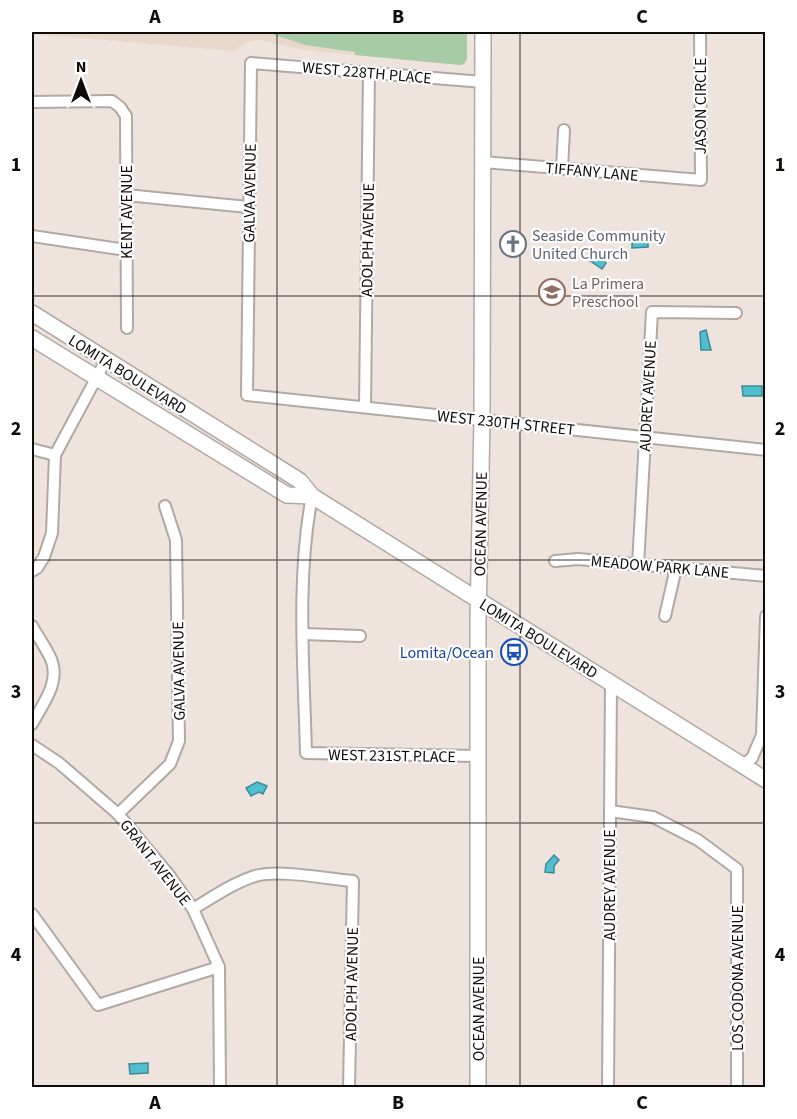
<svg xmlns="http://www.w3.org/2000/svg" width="797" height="1119" font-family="'Source Sans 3',sans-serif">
<rect width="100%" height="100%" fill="#eee4dd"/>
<path fill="#e8d8cc" d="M32 32H467V59L464 64 460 65 304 50 260 40 248 42 233 51 32 34Z"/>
<path fill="#a7cba4" d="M266 32H467V59L464 64 460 65 355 55V52L305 45Z"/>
<g fill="#50c0d1" stroke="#3c8a95" stroke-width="1.5">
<path d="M632 237 633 239 648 240V247L632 248V242L629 238Z"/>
<path d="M589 253H598L606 263 602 269 589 260Z"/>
<path d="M706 330 711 350H701L700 332Z"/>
<path d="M742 386H762V396H743Z"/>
<path d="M257 782 267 786 263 794 259 792 251 796 246 788Z"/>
<path d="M554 855 559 860 554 866V873L545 872 546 864Z"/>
<path d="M148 1063V1073L130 1074 129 1064Z"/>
</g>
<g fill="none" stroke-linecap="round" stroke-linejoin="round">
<defs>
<g id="street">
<path d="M483 82 251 63 247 395 766 450"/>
<path d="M32 102 112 101 120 107 126 116 127 328"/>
<path d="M483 162 701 180 700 32"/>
<path d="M562 169 564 130"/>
<path d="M126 195 248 207"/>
<path d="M32 236 126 250"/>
<path d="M365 407 369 72"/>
<path d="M32 449 55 455"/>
<path d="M312 496C296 579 304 669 306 753L479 756"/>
<path d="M555 561 578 559 766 576"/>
<path d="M638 565 652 312 736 313"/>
<path d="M32 571 37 568 44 557 52 533 55 455 106 360"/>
<path d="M665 616 676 568"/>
<path d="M32 626C38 637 46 648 51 659 61 682 42 705 32 724"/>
<path d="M304 634 360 636"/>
<path d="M32 745 59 763 118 814 169 875 193 909 219 967 220 1088"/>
<path d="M742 766 752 758 762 735 766 616"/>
<path d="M610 811 653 817 698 840 737 869V1088"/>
<path d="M118 814 170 764 179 741 176 540 165 506"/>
<path d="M193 909C213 897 233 883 255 876 281 869 326 879 353 881L349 1088"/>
<path d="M32 914 98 1005 219 967"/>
<path d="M608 1088 611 683"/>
</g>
<g id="secondary">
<path d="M32 313 300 481 312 496 766 780"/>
<path d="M32 338 287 495 312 496"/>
<path d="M478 1088V619L482 420 483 32"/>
</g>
</defs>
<use href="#street" stroke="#b2a9a3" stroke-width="14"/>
<use href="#secondary" stroke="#b2a9a3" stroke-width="18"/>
<use href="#street" stroke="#fff" stroke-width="10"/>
<use href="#secondary" stroke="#fff" stroke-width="15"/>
</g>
<path fill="none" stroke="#0e0b09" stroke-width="1.5" stroke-opacity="0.55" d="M277 32V1088M520 32V1088M32 296H766M32 560H766M32 823H766"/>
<defs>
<symbol id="church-ring" viewBox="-11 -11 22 22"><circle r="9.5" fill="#fff" stroke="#6b7280" stroke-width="1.5"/><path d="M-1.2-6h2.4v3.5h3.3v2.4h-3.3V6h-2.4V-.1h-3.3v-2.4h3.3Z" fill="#6b7280"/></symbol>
<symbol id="school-ring" viewBox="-11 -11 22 22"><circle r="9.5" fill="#fff" stroke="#8d6e63" stroke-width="1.5"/><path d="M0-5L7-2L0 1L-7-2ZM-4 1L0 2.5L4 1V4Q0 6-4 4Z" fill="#8d6e63"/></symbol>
<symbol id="bus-ring" viewBox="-11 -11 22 22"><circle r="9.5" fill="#fff" stroke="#1a4fb4" stroke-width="1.5"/><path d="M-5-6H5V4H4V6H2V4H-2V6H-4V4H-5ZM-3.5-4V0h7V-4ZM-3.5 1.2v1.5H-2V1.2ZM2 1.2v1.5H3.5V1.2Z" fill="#1a4fb4"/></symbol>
</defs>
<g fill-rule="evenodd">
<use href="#church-ring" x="498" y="229" width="30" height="30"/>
<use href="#school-ring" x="537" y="277" width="30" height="30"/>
<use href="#bus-ring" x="499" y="637" width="30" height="30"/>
</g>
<g text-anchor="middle" stroke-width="4.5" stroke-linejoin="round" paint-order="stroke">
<g font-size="16" fill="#0e0b09" stroke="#fff">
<text transform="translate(367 72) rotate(5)" y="6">WEST 228TH PLACE</text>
<text transform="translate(700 106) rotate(-90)" y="6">JASON CIRCLE</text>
<text transform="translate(592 171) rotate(5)" y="6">TIFFANY LANE</text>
<text transform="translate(249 193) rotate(-89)" y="6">GALVA AVENUE</text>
<text transform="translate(126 212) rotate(-90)" y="6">KENT AVENUE</text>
<text transform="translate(367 240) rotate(-89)" y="6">ADOLPH AVENUE</text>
<text transform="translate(128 374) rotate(32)" y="6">LOMITA BOULEVARD</text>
<text transform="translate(647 396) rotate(-87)" y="6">AUDREY AVENUE</text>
<text transform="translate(506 422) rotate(6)" y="6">WEST 230TH STREET</text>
<text transform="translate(480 524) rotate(-89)" y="6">OCEAN AVENUE</text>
<text transform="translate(660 566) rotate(5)" y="6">MEADOW PARK LANE</text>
<text transform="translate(539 638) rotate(32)" y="6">LOMITA BOULEVARD</text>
<text transform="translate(178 671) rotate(-91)" y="6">GALVA AVENUE</text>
<text transform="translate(392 755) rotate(1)" y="6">WEST 231ST PLACE</text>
<text transform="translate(156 862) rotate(52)" y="6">GRANT AVENUE</text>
<text transform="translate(609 885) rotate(-90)" y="6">AUDREY AVENUE</text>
<text transform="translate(737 978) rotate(-90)" y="6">LOS CODONA AVENUE</text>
<text transform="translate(351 984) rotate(-89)" y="6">ADOLPH AVENUE</text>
<text transform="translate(478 1009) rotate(-90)" y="6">OCEAN AVENUE</text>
</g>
<g font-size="16" fill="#5b616d" stroke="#fff" text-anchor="start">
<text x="532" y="241">Seaside Community<tspan x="532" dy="18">United Church</tspan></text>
</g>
<g font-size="16" fill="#785e54" stroke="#fff" text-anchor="start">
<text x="572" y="289">La Primera<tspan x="572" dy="18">Preschool</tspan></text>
</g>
<g font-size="16" fill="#164399" stroke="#fff" text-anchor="end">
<text x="494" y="658">Lomita/Ocean</text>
</g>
</g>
<rect width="797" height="1119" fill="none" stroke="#ffffff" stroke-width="66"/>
<g transform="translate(81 81)" stroke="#ffffff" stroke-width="4.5" paint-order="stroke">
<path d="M0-4.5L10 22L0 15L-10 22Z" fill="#0e0b09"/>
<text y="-9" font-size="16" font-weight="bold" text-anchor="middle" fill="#0e0b09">N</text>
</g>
<rect x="33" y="33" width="731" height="1053" fill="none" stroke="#0e0b09" stroke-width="2"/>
<g font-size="20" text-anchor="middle" font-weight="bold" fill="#0e0b09">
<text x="155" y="23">A</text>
<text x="398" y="23">B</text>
<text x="642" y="23">C</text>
<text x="16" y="171">1</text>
<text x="780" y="171">1</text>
<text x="16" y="435">2</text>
<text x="780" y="435">2</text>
<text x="16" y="698">3</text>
<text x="780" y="698">3</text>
<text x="16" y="961">4</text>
<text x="780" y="961">4</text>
<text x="155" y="1109">A</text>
<text x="398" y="1109">B</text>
<text x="642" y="1109">C</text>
</g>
</svg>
